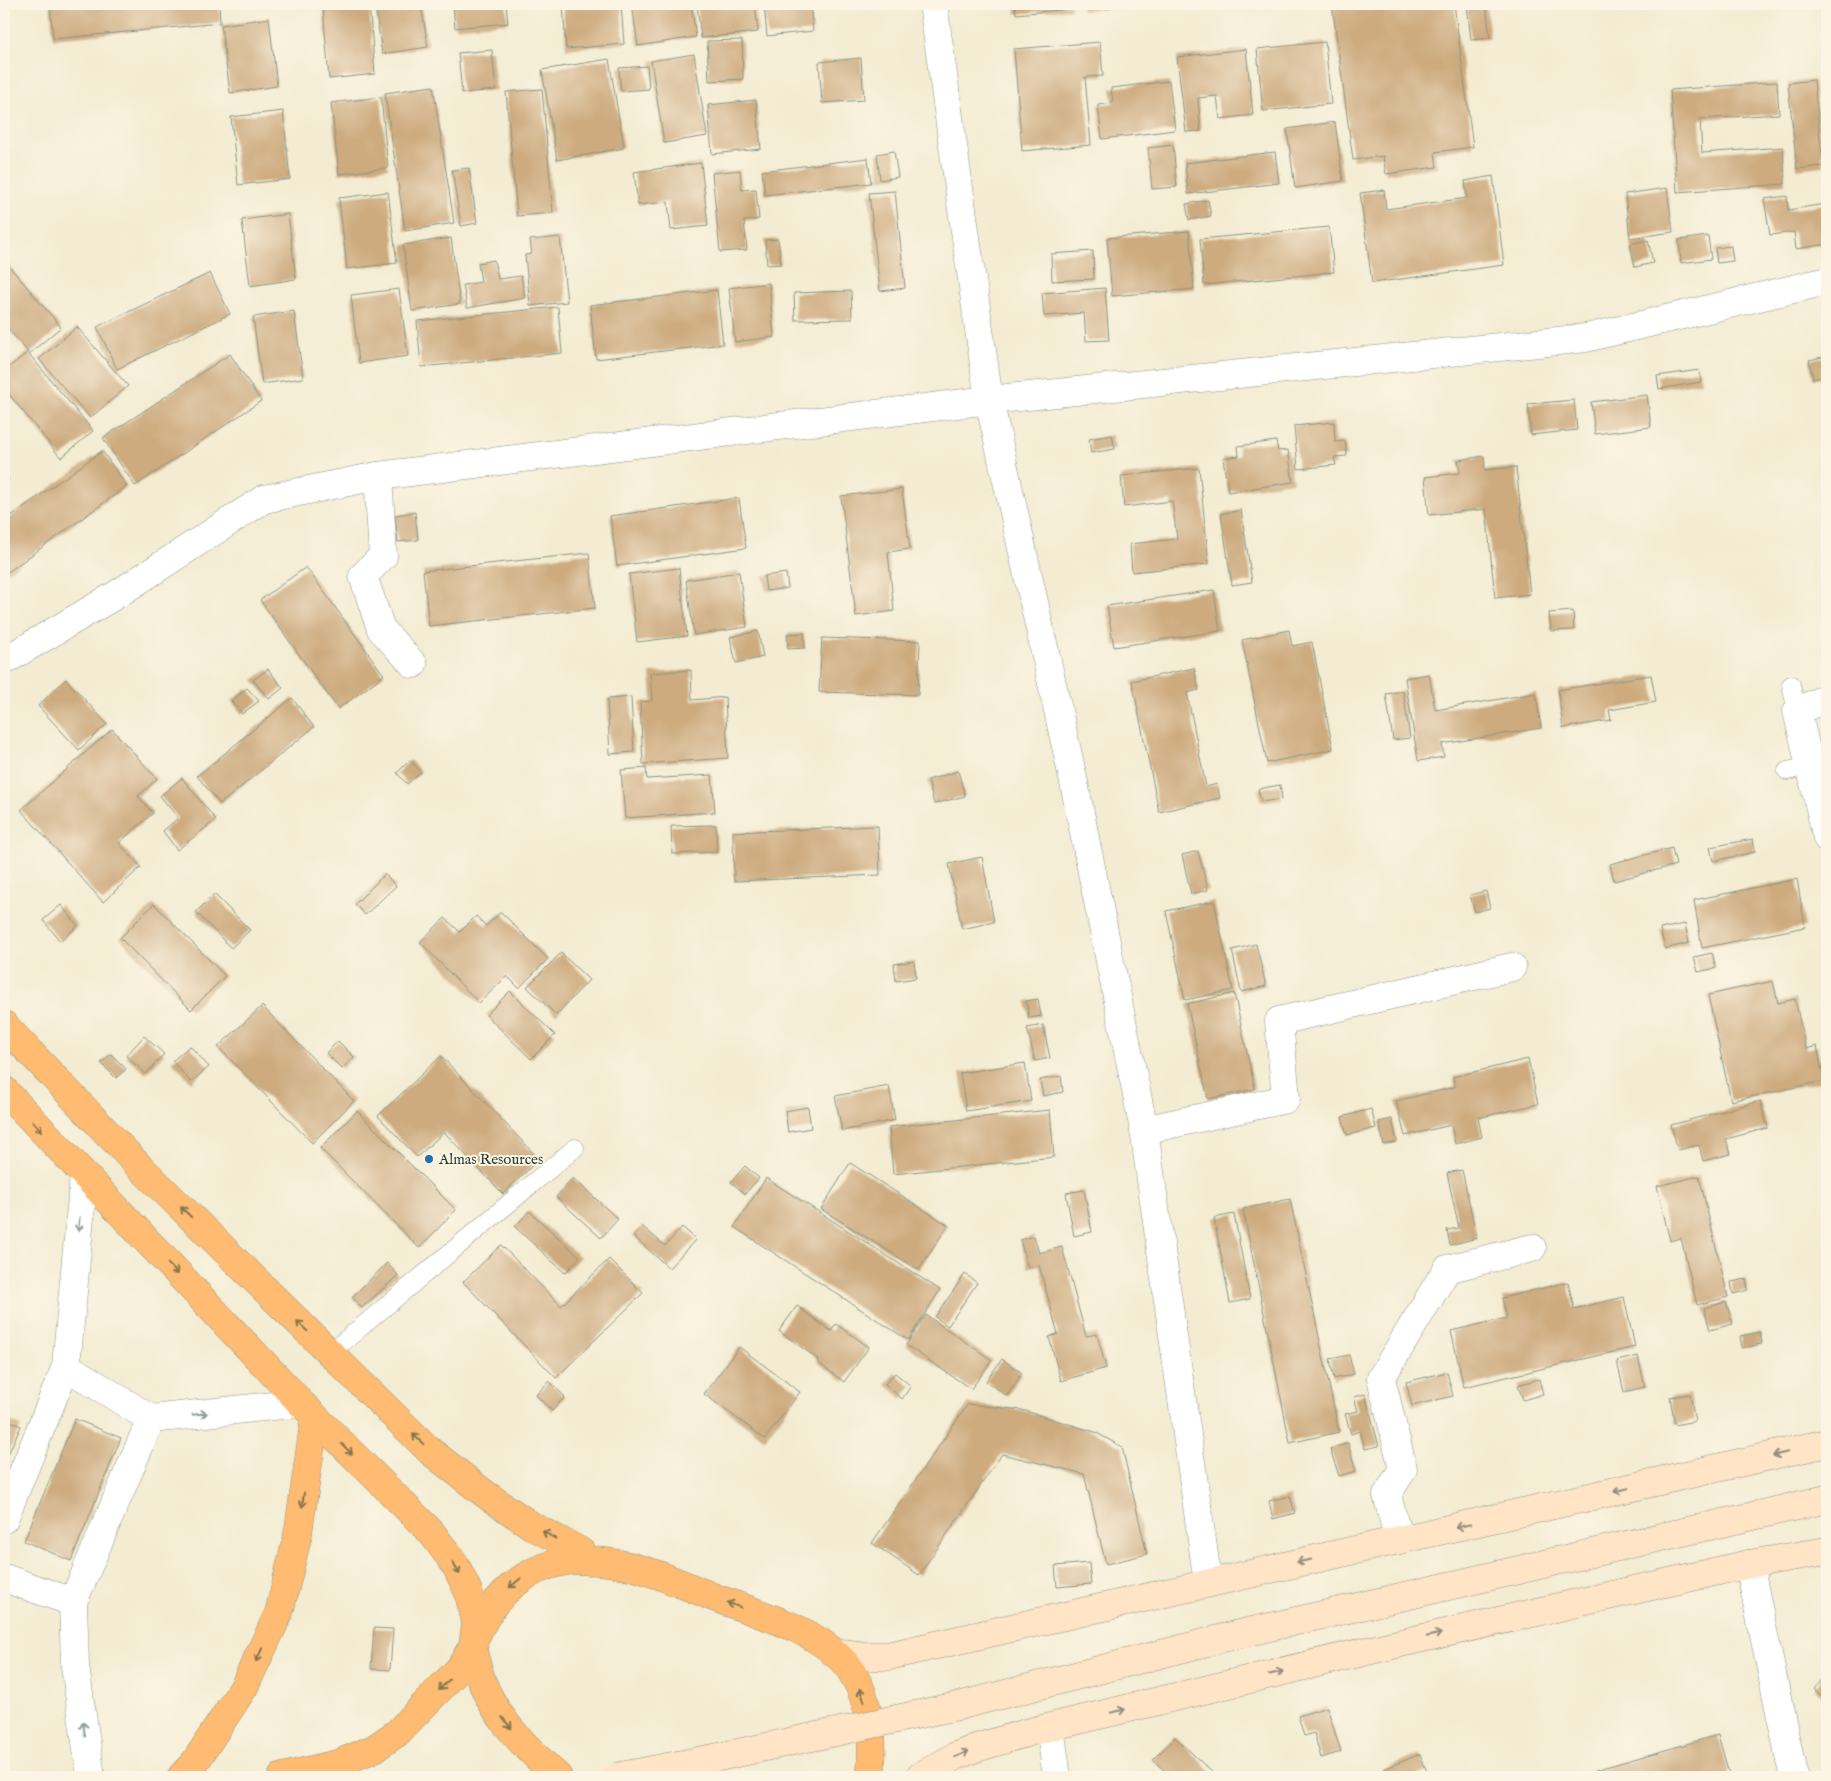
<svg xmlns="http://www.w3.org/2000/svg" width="1831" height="1781" font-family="'IM FELL English',serif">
<rect width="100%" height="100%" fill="#fcf5e5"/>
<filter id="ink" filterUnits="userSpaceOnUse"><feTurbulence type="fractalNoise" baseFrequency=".02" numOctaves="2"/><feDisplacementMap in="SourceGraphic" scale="10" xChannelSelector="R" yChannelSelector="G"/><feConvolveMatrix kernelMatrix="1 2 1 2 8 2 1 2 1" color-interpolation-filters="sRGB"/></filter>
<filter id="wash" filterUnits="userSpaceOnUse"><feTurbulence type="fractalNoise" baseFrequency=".0096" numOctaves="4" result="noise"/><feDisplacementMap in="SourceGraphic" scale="20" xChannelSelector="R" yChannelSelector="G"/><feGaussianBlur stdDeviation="1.12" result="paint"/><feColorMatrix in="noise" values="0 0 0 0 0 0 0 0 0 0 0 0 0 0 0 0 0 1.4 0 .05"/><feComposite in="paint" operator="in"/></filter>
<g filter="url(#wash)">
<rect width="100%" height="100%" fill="#f3ecd2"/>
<g id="blocks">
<g fill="#cdab7f">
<path d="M50 4H219L220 23 53 39Z"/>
<path d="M369 4 375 74 329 79 323 8Z"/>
<path d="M375 4H421L428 47 382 54Z"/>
<path d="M453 4H506L508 23 455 28Z"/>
<path d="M563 4H621L624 44 566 49Z"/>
<path d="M632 4H691L696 37 638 46Z"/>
<path d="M697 4H755L758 32 701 38Z"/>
<path d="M764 4H810L813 31 767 36Z"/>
<path d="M1015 4H1070L1071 9 1016 14Z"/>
<path d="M1081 4H1110L1111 8 1082 11Z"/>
<path d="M1332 4H1454L1473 147 1435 152 1437 167 1386 174 1383 156 1353 160Z"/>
<path d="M1467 4H1486L1490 38 1471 40Z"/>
<path d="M269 18 277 86 230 93 221 25Z"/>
<path d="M742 40 743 79 709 81 707 41Z"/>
<path d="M1100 42 1103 76 1085 77 1091 145 1022 151 1014 49Z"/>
<path d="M1325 42 1331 104 1263 111 1257 49Z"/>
<path d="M1246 49 1253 115 1220 119 1217 96 1198 98 1201 131 1186 132 1177 57Z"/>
<path d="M492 50 496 90 462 93 458 53Z"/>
<path d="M694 54 707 136 664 143 651 61Z"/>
<path d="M861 58 864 100 822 103 819 62Z"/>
<path d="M609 59 624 148 557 160 542 70Z"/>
<path d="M647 66 649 89 621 91 619 68Z"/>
<path d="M1814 80 1823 166 1797 169 1788 83Z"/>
<path d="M1169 81 1175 130 1102 139 1098 105 1113 103 1111 88Z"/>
<path d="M1777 82 1779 114 1700 119 1702 153 1783 147 1785 184 1677 192 1670 90Z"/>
<path d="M433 86 454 223 405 231 385 93Z"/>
<path d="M542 89 553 213 517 216 506 92Z"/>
<path d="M381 97 388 168 339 174 331 103Z"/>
<path d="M756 100 761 149 712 154 708 105Z"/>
<path d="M283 111 290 179 238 185 231 117Z"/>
<path d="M1335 122 1343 181 1295 188 1287 129Z"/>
<path d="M1824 123H1827V144H1825Z"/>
<path d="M1173 145 1177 187 1152 189 1148 148Z"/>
<path d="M894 151 898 177 880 180 877 154Z"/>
<path d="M1275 152 1279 183 1188 194 1185 163Z"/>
<path d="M868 158 871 183 765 195 762 171Z"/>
<path d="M701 163 708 226 671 230 668 202 638 205 634 172Z"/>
<path d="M469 168 477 223 461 226 452 170Z"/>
<path d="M740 170 742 190 756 189 759 219 744 221 747 250 720 252 712 173Z"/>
<path d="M1493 176 1504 265 1372 283 1360 193 1384 190 1386 209 1467 198 1465 181Z"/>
<path d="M1667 188 1673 232 1630 238 1625 194Z"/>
<path d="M895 191 905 288 880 291 869 193Z"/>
<path d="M388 192 397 263 347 269 339 198Z"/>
<path d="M1787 196 1788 210 1825 204 1827 222V244L1796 249 1794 232 1770 235 1764 199Z"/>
<path d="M1208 200 1211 216 1189 220 1186 204Z"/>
<path d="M288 214 296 279 250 286 242 220Z"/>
<path d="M1329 227 1334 272 1204 285 1200 239Z"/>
<path d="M1189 231 1194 289 1112 296 1107 238Z"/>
<path d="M1708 236 1711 259 1681 263 1679 240Z"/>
<path d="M560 237 567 302 530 306 525 255 532 254 530 240Z"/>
<path d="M451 238 460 304 412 311 403 245Z"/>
<path d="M778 239 781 264 767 265 765 240Z"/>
<path d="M1648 240 1653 263 1635 267 1630 244Z"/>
<path d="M1731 246 1733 261 1717 263 1715 248Z"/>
<path d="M1093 251 1094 279 1052 281 1051 254Z"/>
<path d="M4 260 61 327 29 354 93 431 61 458 4 388V371L28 352 4 324Z"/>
<path d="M494 260 498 279 521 276 525 298 467 308 463 285 481 282 478 263Z"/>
<path d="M210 273 230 314 117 369 97 327Z"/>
<path d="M769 283 774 337 735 342 729 288Z"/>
<path d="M1105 288 1109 340 1086 341 1084 313 1044 316 1042 293Z"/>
<path d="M399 289 408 356 359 363 351 295Z"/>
<path d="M717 290 723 344 596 359 590 305Z"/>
<path d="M851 291 852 319 795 320 794 293Z"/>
<path d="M558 307 562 353 421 367 417 321Z"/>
<path d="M294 311 303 378 262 384 253 317Z"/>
<path d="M77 327 128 386 90 418 39 359Z"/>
<path d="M230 354 261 401 135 486 103 438Z"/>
<path d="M1827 356V376L1813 379 1809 360Z"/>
<path d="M1699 370 1701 382 1659 389 1657 376Z"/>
<path d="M1647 395 1651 427 1595 434 1591 402Z"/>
<path d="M1574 400 1577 430 1531 435 1528 404Z"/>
<path d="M1334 422 1335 442 1345 441 1347 456 1334 457 1336 465 1298 469 1294 426Z"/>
<path d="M1112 435 1115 449 1091 453 1089 439Z"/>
<path d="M1276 441 1278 451 1288 450 1293 482 1228 492 1223 458 1239 456 1238 446Z"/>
<path d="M102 451 127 486 8 572 4 566V521Z"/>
<path d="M1484 456 1485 470 1516 467 1530 594 1495 598 1486 509 1429 515 1425 477 1460 473 1458 460Z"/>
<path d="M1199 468 1209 564 1132 572 1130 544 1177 539 1172 501 1124 507 1121 476Z"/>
<path d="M4 474 9 480 4 484Z"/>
<path d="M902 489 910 549 888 552 894 611 856 616 841 496Z"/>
<path d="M739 498 746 548 617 566 610 516Z"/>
<path d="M1241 510 1252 582 1232 585 1221 514Z"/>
<path d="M415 512 418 540 398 542 395 515Z"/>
<path d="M589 553 595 608 429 626 423 571Z"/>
<path d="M306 567 384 675 338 709 260 600Z"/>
<path d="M679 568 687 636 637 642 629 574Z"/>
<path d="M739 572 747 627 694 635 686 580Z"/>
<path d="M786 573 788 588 766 591 764 576Z"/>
<path d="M1214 590 1220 631 1114 647 1107 606Z"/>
<path d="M1573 611 1574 630 1551 631 1549 613Z"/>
<path d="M1289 630 1292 646 1312 642 1333 749 1267 763 1242 640Z"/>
<path d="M758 631 763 657 736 663 730 637Z"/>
<path d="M804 633 805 648 788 649 787 634Z"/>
<path d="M822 638 920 641 918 695 819 692Z"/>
<path d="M1194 668 1199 690 1187 693 1206 787 1217 784 1220 798 1159 812 1132 681Z"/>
<path d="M268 669 283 688 269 699 253 680Z"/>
<path d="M691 670 692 700 725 697 728 758 643 764 640 702 652 701 650 673Z"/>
<path d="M1429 674 1435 710 1536 693 1541 728 1442 744 1444 757 1418 761 1405 678Z"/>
<path d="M1651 675 1656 702 1609 710 1611 720 1563 728 1558 690Z"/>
<path d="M66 679 107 724 79 750 38 706Z"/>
<path d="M247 688 259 701 242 714 231 701Z"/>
<path d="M1403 691 1410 738 1393 740 1386 694Z"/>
<path d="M631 697 634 752 610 754 607 699Z"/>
<path d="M292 698 314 727 220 804 197 776Z"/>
<path d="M112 729 157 779 138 796 153 813 119 843 141 867 103 902 21 810Z"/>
<path d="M410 760 421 772 407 784 397 773Z"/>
<path d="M646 768 647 779 712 775 715 812 625 818 621 770Z"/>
<path d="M958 771 965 796 934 804 928 780Z"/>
<path d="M182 778 216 820 177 850 163 831 178 818 160 796Z"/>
<path d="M1280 785 1282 799 1261 802 1258 789Z"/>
<path d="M716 825 717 852 672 854 671 826Z"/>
<path d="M878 826 880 875 734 881 733 832Z"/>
<path d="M1753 839 1755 852 1713 861 1710 847Z"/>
<path d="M1672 848 1676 865 1614 881 1610 864Z"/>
<path d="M1198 851 1208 890 1191 894 1182 855Z"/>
<path d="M982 857 994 922 962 929 949 864Z"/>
<path d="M385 874 396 886 365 915 355 904Z"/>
<path d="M1797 879 1805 927 1702 948 1694 900Z"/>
<path d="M1486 891 1490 908 1475 912 1470 895Z"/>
<path d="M214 894 250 930 231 948 196 912Z"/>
<path d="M1214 901 1233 990 1185 1000 1166 911Z"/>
<path d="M154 904 225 976 191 1010 120 938Z"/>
<path d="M61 905 78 926 60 941 43 920Z"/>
<path d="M501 912 548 959 519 988 507 976 479 1003 420 942 445 918 460 932 476 916 486 926Z"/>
<path d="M1685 924 1689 943 1665 949 1660 929Z"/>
<path d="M1256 944 1266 986 1241 992 1232 950Z"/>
<path d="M561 953 589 980 556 1015 527 987Z"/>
<path d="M1712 953 1716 968 1698 972 1694 957Z"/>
<path d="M914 961 916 978 896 981 894 964Z"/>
<path d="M1773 981 1778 1003 1795 999 1806 1049 1817 1046 1824 1081 1731 1101 1708 995Z"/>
<path d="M510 991 555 1035 531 1059 486 1015Z"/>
<path d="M1234 993 1255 1089 1208 1099 1187 1004Z"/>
<path d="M1038 999 1041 1016 1029 1018 1026 1001Z"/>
<path d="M262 1006 354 1101 312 1143 218 1047Z"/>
<path d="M1043 1025 1050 1058 1035 1061 1027 1028Z"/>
<path d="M144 1036 164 1054 146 1074 126 1056Z"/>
<path d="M338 1041 354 1057 342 1069 326 1053Z"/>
<path d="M190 1046 209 1067 191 1082 172 1061Z"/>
<path d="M111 1054 126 1069 116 1078 101 1063Z"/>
<path d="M441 1056 539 1159 503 1194 444 1132 417 1157 378 1116Z"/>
<path d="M1528 1059 1538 1104 1478 1118 1482 1137 1455 1144 1451 1125 1405 1136 1396 1101 1455 1087 1453 1077Z"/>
<path d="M1025 1063 1031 1101 966 1111 960 1073Z"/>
<path d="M1061 1076 1063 1092 1043 1096 1040 1080Z"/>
<path d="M889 1086 895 1120 842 1131 835 1096Z"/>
<path d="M1760 1101 1768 1128 1726 1139 1731 1154 1703 1161 1699 1145 1678 1150 1671 1125Z"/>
<path d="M808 1107 811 1128 788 1132 785 1111Z"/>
<path d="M1371 1109 1376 1128 1347 1135 1342 1117Z"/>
<path d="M1050 1110 1054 1157 893 1174 889 1127Z"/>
<path d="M357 1111 456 1210 419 1248 320 1148Z"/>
<path d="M1392 1119 1397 1142 1384 1145 1379 1122Z"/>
<path d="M850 1163 948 1225 919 1270 821 1209Z"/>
<path d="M745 1166 759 1178 745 1194 731 1182Z"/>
<path d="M1462 1170 1477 1238 1450 1245 1447 1230 1459 1228 1447 1173Z"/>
<path d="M1699 1176 1728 1297 1697 1305 1681 1238 1670 1241 1657 1186Z"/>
<path d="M573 1178 618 1219 601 1238 556 1197Z"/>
<path d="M766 1178 940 1290 908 1340 734 1227Z"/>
<path d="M1084 1190 1092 1232 1074 1236 1066 1193Z"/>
<path d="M1290 1199 1339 1432 1290 1443 1243 1209Z"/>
<path d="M529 1211 580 1257 565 1273 515 1227Z"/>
<path d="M1234 1214 1250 1299 1230 1303 1214 1218Z"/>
<path d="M642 1226 665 1246 682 1227 696 1239 669 1268 633 1236Z"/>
<path d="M1034 1236 1039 1253 1062 1247 1086 1336 1097 1334 1106 1368 1061 1381 1049 1337 1058 1334 1039 1265 1028 1268 1020 1240Z"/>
<path d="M501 1245 561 1306 609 1259 643 1293 556 1378 463 1282Z"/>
<path d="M387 1263 398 1275 362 1308 352 1297Z"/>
<path d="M965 1274 977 1283 948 1326 935 1317Z"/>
<path d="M1746 1279 1748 1290 1733 1294 1731 1282Z"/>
<path d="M1568 1282 1574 1309 1624 1297 1635 1347 1464 1387 1451 1331 1507 1318 1502 1298Z"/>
<path d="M1726 1302 1733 1324 1710 1330 1704 1308Z"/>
<path d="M797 1306 831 1331 836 1324 869 1347 844 1382 817 1362 818 1359 779 1331Z"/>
<path d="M926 1315 992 1360 971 1389 906 1345Z"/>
<path d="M1760 1332 1762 1344 1742 1348 1740 1336Z"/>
<path d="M739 1347 800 1392 765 1439 704 1394Z"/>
<path d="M1349 1355 1354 1374 1334 1379 1330 1359Z"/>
<path d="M1638 1356 1645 1387 1624 1392 1617 1361Z"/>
<path d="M1002 1359 1022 1373 1007 1396 986 1381Z"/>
<path d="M1447 1372 1453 1396 1412 1406 1406 1382Z"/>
<path d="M895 1373 911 1386 902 1399 885 1384Z"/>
<path d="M1539 1379 1543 1394 1523 1400 1518 1385Z"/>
<path d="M549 1381 565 1397 552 1411 536 1395Z"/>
<path d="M1365 1394 1379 1446 1365 1449 1360 1431 1351 1434 1345 1414 1358 1411 1354 1397Z"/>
<path d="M1690 1394 1695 1421 1675 1425 1670 1397Z"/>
<path d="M968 1404 1022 1410 1095 1432 1122 1447 1147 1554 1106 1564 1084 1474 1002 1454 919 1575 872 1543Z"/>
<path d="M4 1418 21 1426 4 1463Z"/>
<path d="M75 1419 121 1438 71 1561 24 1541Z"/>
<path d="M1348 1443 1356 1471 1339 1476 1330 1449Z"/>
<path d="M1290 1496 1295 1513 1273 1519 1269 1501Z"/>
<path d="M1089 1563 1091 1584 1057 1587 1055 1566Z"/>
<path d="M374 1628 393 1629 390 1670 371 1669Z"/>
<path d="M1827 1673V1701L1814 1689Z"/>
<path d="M1327 1707 1341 1752 1321 1758 1314 1733 1304 1736 1298 1716Z"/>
<path d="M1718 1735 1730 1777H1597L1595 1770Z"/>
<path d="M1175 1737 1217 1777H1171L1153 1760Z"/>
<path d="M1420 1754 1427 1772 1413 1777H1385L1382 1770Z"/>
</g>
</g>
</g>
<g filter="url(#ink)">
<use href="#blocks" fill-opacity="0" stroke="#899483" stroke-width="1"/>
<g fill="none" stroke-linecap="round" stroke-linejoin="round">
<defs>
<g id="service">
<path d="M1826 4H1827"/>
<path d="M1791 685 1797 711"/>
<path d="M1787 771 1810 766"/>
<path d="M330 1353 575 1148"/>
</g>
<g id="minor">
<path d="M933 4 989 400 1073 778 1144 1130 1208 1583"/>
<path d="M378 476 383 556 363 576 381 629 413 664"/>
<path d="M4 661 119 593 264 499 378 476 989 400 1586 338 1827 281"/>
<path d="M1827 698 1797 711 1827 838"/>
<path d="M1144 1130 1286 1099 1279 1021 1512 967"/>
<path d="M66 1366 84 1175"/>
<path d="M151 1419 301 1403"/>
<path d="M4 1519 66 1366 151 1419 73 1602 75 1666 91 1777"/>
<path d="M1399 1540 1387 1495 1403 1469 1381 1378 1447 1269 1532 1248"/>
<path d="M1749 1564 1793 1774 1795 1777"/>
<path d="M4 1578 73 1602"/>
<path d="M1050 1728 1057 1777"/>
</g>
<g id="secondary">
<path d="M833 1652 866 1656H888L1827 1443"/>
<path d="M919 1777 956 1756 976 1748 1029 1732 1401 1643 1749 1564 1827 1551"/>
</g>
<g id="trunk">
<path d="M4 1025 137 1164 430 1451 485 1494 532 1526 580 1551 589 1561"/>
<path d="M4 1090 301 1403 431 1532 455 1564 468 1591 476 1623 473 1646 460 1668 397 1733 375 1748 340 1763 282 1777"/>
<path d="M181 1777 195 1762 244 1687 279 1613 298 1534 315 1417"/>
<path d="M558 1777C522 1744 487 1711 476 1662 475 1658 473 1652 473 1647 473 1637 490 1609 497 1601 516 1579 539 1565 568 1561 585 1559 603 1561 620 1564 652 1570 683 1585 713 1597 755 1613 814 1628 844 1662 870 1692 875 1739 870 1777"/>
</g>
</defs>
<use href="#service" stroke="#899483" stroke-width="19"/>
<use href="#minor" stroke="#899483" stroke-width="29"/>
<use href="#secondary" stroke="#899483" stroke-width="29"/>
<use href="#trunk" stroke="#899483" stroke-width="29"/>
<use href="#service" stroke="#fff" stroke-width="18"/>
<use href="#minor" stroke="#fff" stroke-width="28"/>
<use href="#secondary" stroke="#ffe4c6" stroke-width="28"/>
<use href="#trunk" stroke="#febb71" stroke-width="28"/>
<defs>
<path id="secondary-bridge" d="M616 1777 714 1758 962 1705 1235 1635 1827 1499"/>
</defs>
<use href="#secondary-bridge" stroke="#899483" stroke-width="29" stroke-linecap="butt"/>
<use href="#secondary-bridge" stroke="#ffe4c6" stroke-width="28"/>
</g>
<defs><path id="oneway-shaft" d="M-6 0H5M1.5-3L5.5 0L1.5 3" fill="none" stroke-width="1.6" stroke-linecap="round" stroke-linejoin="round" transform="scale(1.25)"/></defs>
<g stroke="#83764f">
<use href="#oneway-shaft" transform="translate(37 1126) rotate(47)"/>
<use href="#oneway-shaft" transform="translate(186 1212) rotate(-136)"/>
<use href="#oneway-shaft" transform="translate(173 1269) rotate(46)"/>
<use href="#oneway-shaft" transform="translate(302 1326) rotate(-136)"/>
<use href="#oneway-shaft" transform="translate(418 1439) rotate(-137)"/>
<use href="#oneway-shaft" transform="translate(347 1449) rotate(45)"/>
<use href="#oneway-shaft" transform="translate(303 1500) rotate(98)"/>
<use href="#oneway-shaft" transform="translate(549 1535) rotate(-150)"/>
<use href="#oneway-shaft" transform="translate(456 1568) rotate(60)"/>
<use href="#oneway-shaft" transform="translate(515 1583) rotate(141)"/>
<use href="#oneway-shaft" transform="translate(734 1605) rotate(-159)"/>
<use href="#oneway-shaft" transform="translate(259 1655) rotate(115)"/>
<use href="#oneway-shaft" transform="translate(444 1685) rotate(134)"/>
<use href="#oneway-shaft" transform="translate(862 1695) rotate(-110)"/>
<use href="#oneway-shaft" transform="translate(507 1723) rotate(50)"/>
</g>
<g stroke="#8f9e9a">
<use href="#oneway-shaft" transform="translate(79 1224) rotate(95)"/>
<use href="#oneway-shaft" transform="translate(200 1414) rotate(-6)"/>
<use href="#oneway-shaft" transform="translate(84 1729) rotate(-99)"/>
</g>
<g stroke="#8f907d">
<use href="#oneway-shaft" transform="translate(1780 1454) rotate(167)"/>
<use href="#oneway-shaft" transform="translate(1621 1490) rotate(167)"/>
<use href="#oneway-shaft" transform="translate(1463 1526) rotate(167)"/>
<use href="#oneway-shaft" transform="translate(1304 1561) rotate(168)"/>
<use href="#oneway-shaft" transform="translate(1434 1635) rotate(-13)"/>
<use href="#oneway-shaft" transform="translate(1276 1673) rotate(-14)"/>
<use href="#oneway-shaft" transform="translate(1118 1711) rotate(-14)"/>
<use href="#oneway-shaft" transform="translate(962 1754) rotate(-25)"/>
</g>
</g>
<circle fill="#1f6fb2" stroke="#fcf5e5" stroke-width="2" cx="429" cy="1159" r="5"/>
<g text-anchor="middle" stroke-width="4" stroke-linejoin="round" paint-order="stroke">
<g font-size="15" fill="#1f3d34" stroke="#fcf5e5" text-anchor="start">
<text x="439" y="1164">Almas Resources</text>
</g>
</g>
<rect width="1831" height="1781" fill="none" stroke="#fcf5e5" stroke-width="20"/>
</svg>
